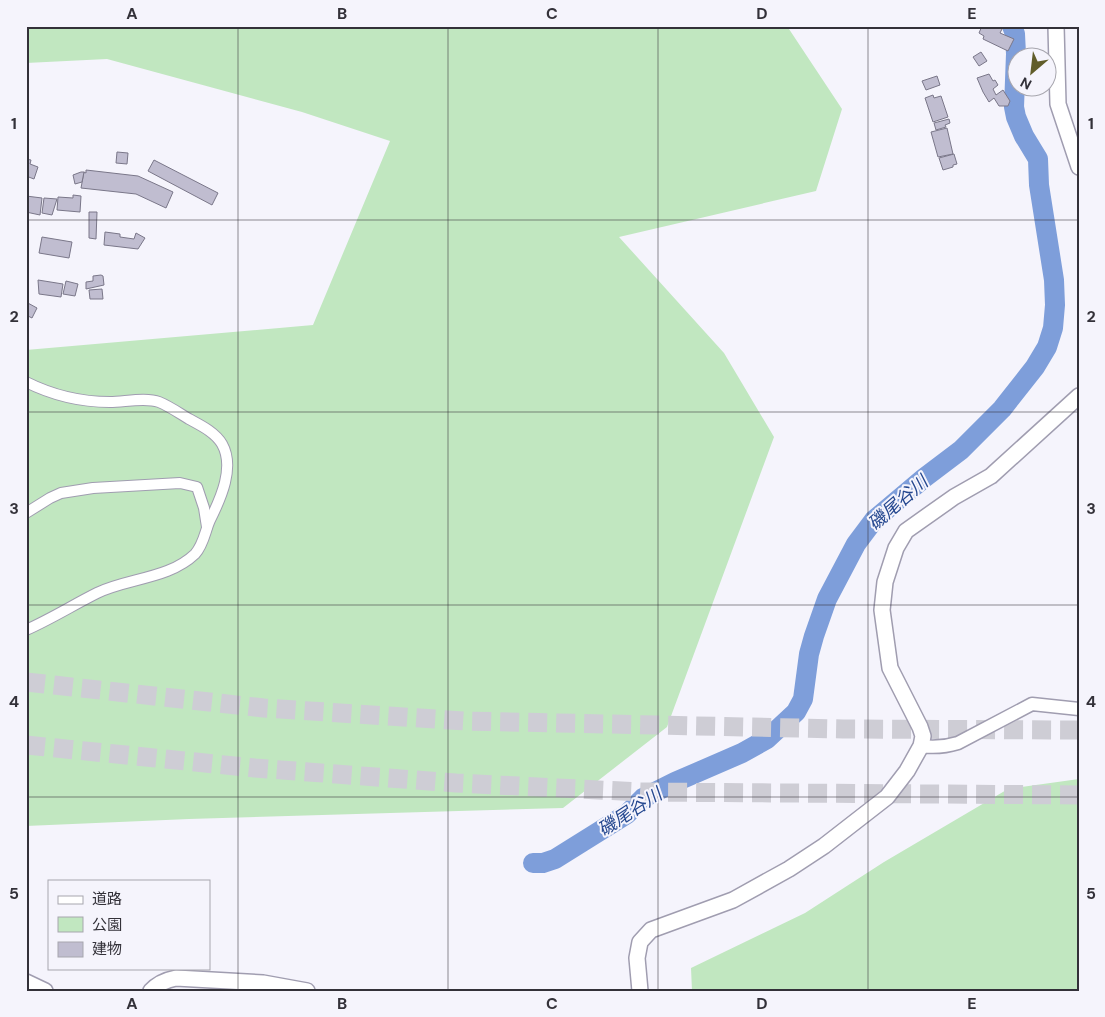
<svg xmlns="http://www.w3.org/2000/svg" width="1105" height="1017" font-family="'DM Sans','Noto Sans JP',sans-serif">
<rect width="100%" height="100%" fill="#f5f4fc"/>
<g fill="#c1e7c0">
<path d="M26 26H787L842 109 816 191 619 237 724 353 774 437 667 727 563 808 189 819 26 826V350L313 325 390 141 302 112 107 59 26 63Z"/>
<path d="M1079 779V991H692L691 968 805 913 884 862 1008 789Z"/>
</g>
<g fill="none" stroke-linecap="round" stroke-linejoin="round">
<path stroke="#7e9eda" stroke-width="20" d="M533 863H543L555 859 627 814 643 798 675 782 742 753 767 739 796 712 803 699 809 654 814 636 827 599 856 544 874 520 924 478 961 450 1002 409 1035 367 1047 347 1053 328 1055 305 1054 280 1039 185 1038 159 1024 136 1016 117 1014 107 1016 54 1015 34 1012 26"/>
</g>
<g fill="#c0bdd0" stroke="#7a7789">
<path d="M982 26 1003 27 1000 33 1014 39 1008 51 983 39 984 36 979 33Z"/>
<path d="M981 52 987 61 979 66 973 57Z"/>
<path d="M989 74 993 81 995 80 998 85 993 89 996 95 1003 90 1010 101 1008 106H999L994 98 989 102 983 92 977 78Z"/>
<path d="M937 76 940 85 926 90 922 81Z"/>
<path d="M933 95 934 98 941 96 948 117 933 122 925 98Z"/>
<path d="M949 119 950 123 945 125 946 127 936 130 934 123Z"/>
<path d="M947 128 953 154 938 157 931 132Z"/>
<path d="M117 152 128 153 127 164 116 163Z"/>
<path d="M954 154 957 164 953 165V167L943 170 939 158Z"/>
<path d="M26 159 31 160 30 164 38 167 34 179 26 176Z"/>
<path d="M154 160 218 193 212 205 148 171Z"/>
<path d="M86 170 138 176 173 192 166 208 136 194 81 188 84 172 86 173Z"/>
<path d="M81 172H84L82 182 75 184 73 175Z"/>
<path d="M73 195 81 196 80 212 57 210 58 197 73 198Z"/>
<path d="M26 196 42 198 40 215 26 212Z"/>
<path d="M44 198 57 199 52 215 42 213Z"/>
<path d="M89 212H97L96 239 89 238Z"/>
<path d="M105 232 120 234V237L134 239 136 233 145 238 138 249 104 245Z"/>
<path d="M42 237 72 242 69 258 39 253Z"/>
<path d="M101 275 103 276 104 285 86 289V282L93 281V276Z"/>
<path d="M38 280 63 284 61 297 39 294Z"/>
<path d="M66 281 78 284 75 296 63 294Z"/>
<path d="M102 289 103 299H90L89 290Z"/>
<path d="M26 302 37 308 32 318 26 315Z"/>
</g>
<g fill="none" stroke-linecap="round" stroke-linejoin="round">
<g stroke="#cecdd5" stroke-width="19" stroke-dasharray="19 9" stroke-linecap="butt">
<path d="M26 682 264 708 465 721 843 729 1079 730"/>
<path d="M26 745 255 768 456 783 641 792 1079 795"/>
</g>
<defs>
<g id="minor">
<path d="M26 382C52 395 80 402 110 402 124 402 146 397 159 402 169 406 179 413 189 419 200 425 215 432 222 444 235 467 221 498 210 520 205 531 204 544 195 554 169 579 128 578 97 593 73 605 51 619 26 630"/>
<path d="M26 513 50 498 61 493 93 488 180 483 197 487 204 508 207 527"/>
</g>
<path id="tertiary" d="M921 746C935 748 945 747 958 743L1032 704 1079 709"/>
<g id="secondary">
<path d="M1056 26 1058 104 1079 167"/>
<path d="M26 982 45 991"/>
<path d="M151 991C158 983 166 980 176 978L263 983 307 991"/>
<path d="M640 991 637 958 640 942 651 930 733 900 789 869 824 846 887 797 907 771 921 746 923 736 920 727 890 668 882 610 885 582 896 548 906 531 954 497 991 476 1079 396"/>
</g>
</defs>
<use href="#minor" stroke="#a09db0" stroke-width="12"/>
<use href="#tertiary" stroke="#a09db0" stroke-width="15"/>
<use href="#secondary" stroke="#a09db0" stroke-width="18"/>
<use href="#minor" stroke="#fff" stroke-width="10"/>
<use href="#tertiary" stroke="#fff" stroke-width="12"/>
<use href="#secondary" stroke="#fff" stroke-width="15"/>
</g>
<path fill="none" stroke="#333139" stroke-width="1" stroke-opacity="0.55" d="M238 26V991M448 26V991M658 26V991M868 26V991M26 220H1079M26 412H1079M26 605H1079M26 797H1079"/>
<g text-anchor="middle" stroke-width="4" stroke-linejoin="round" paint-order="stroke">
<g font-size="18" font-style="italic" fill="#24478f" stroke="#f5f4fc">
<text transform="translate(898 503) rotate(-41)" y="6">磯尾谷川</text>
<text transform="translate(630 812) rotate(-33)" y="6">磯尾谷川</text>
</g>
</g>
<rect width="1105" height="1017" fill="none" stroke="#f5f4fc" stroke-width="55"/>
<rect x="48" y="880" width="162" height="90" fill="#f5f4fc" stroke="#a7a6ae"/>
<rect x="58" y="896" width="25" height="8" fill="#ffffff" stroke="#a7a6ae"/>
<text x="92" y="904" font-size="15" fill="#333139">道路</text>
<rect x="58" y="917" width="25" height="15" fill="#c1e7c0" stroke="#a7a6ae"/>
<text x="92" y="930" font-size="15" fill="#333139">公園</text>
<rect x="58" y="942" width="25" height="15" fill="#c0bdd0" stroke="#a7a6ae"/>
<text x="92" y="954" font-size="15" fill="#333139">建物</text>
<g transform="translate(1032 72) rotate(208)"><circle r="24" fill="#f5f4fc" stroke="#a7a6ae"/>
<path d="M0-4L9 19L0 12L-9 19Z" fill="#615d2a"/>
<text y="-8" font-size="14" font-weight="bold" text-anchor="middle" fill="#333139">N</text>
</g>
<rect x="28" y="28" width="1050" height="962" fill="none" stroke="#333139" stroke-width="2"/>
<g font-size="16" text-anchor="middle" font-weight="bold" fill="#333139">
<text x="132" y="19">A</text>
<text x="342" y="19">B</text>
<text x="552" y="19">C</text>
<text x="762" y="19">D</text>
<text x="972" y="19">E</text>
<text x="14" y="129">1</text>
<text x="1091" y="129">1</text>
<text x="14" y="322">2</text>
<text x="1091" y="322">2</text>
<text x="14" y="514">3</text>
<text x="1091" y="514">3</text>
<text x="14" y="707">4</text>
<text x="1091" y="707">4</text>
<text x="14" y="899">5</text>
<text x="1091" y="899">5</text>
<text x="132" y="1009">A</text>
<text x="342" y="1009">B</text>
<text x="552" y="1009">C</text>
<text x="762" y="1009">D</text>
<text x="972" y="1009">E</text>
</g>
</svg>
